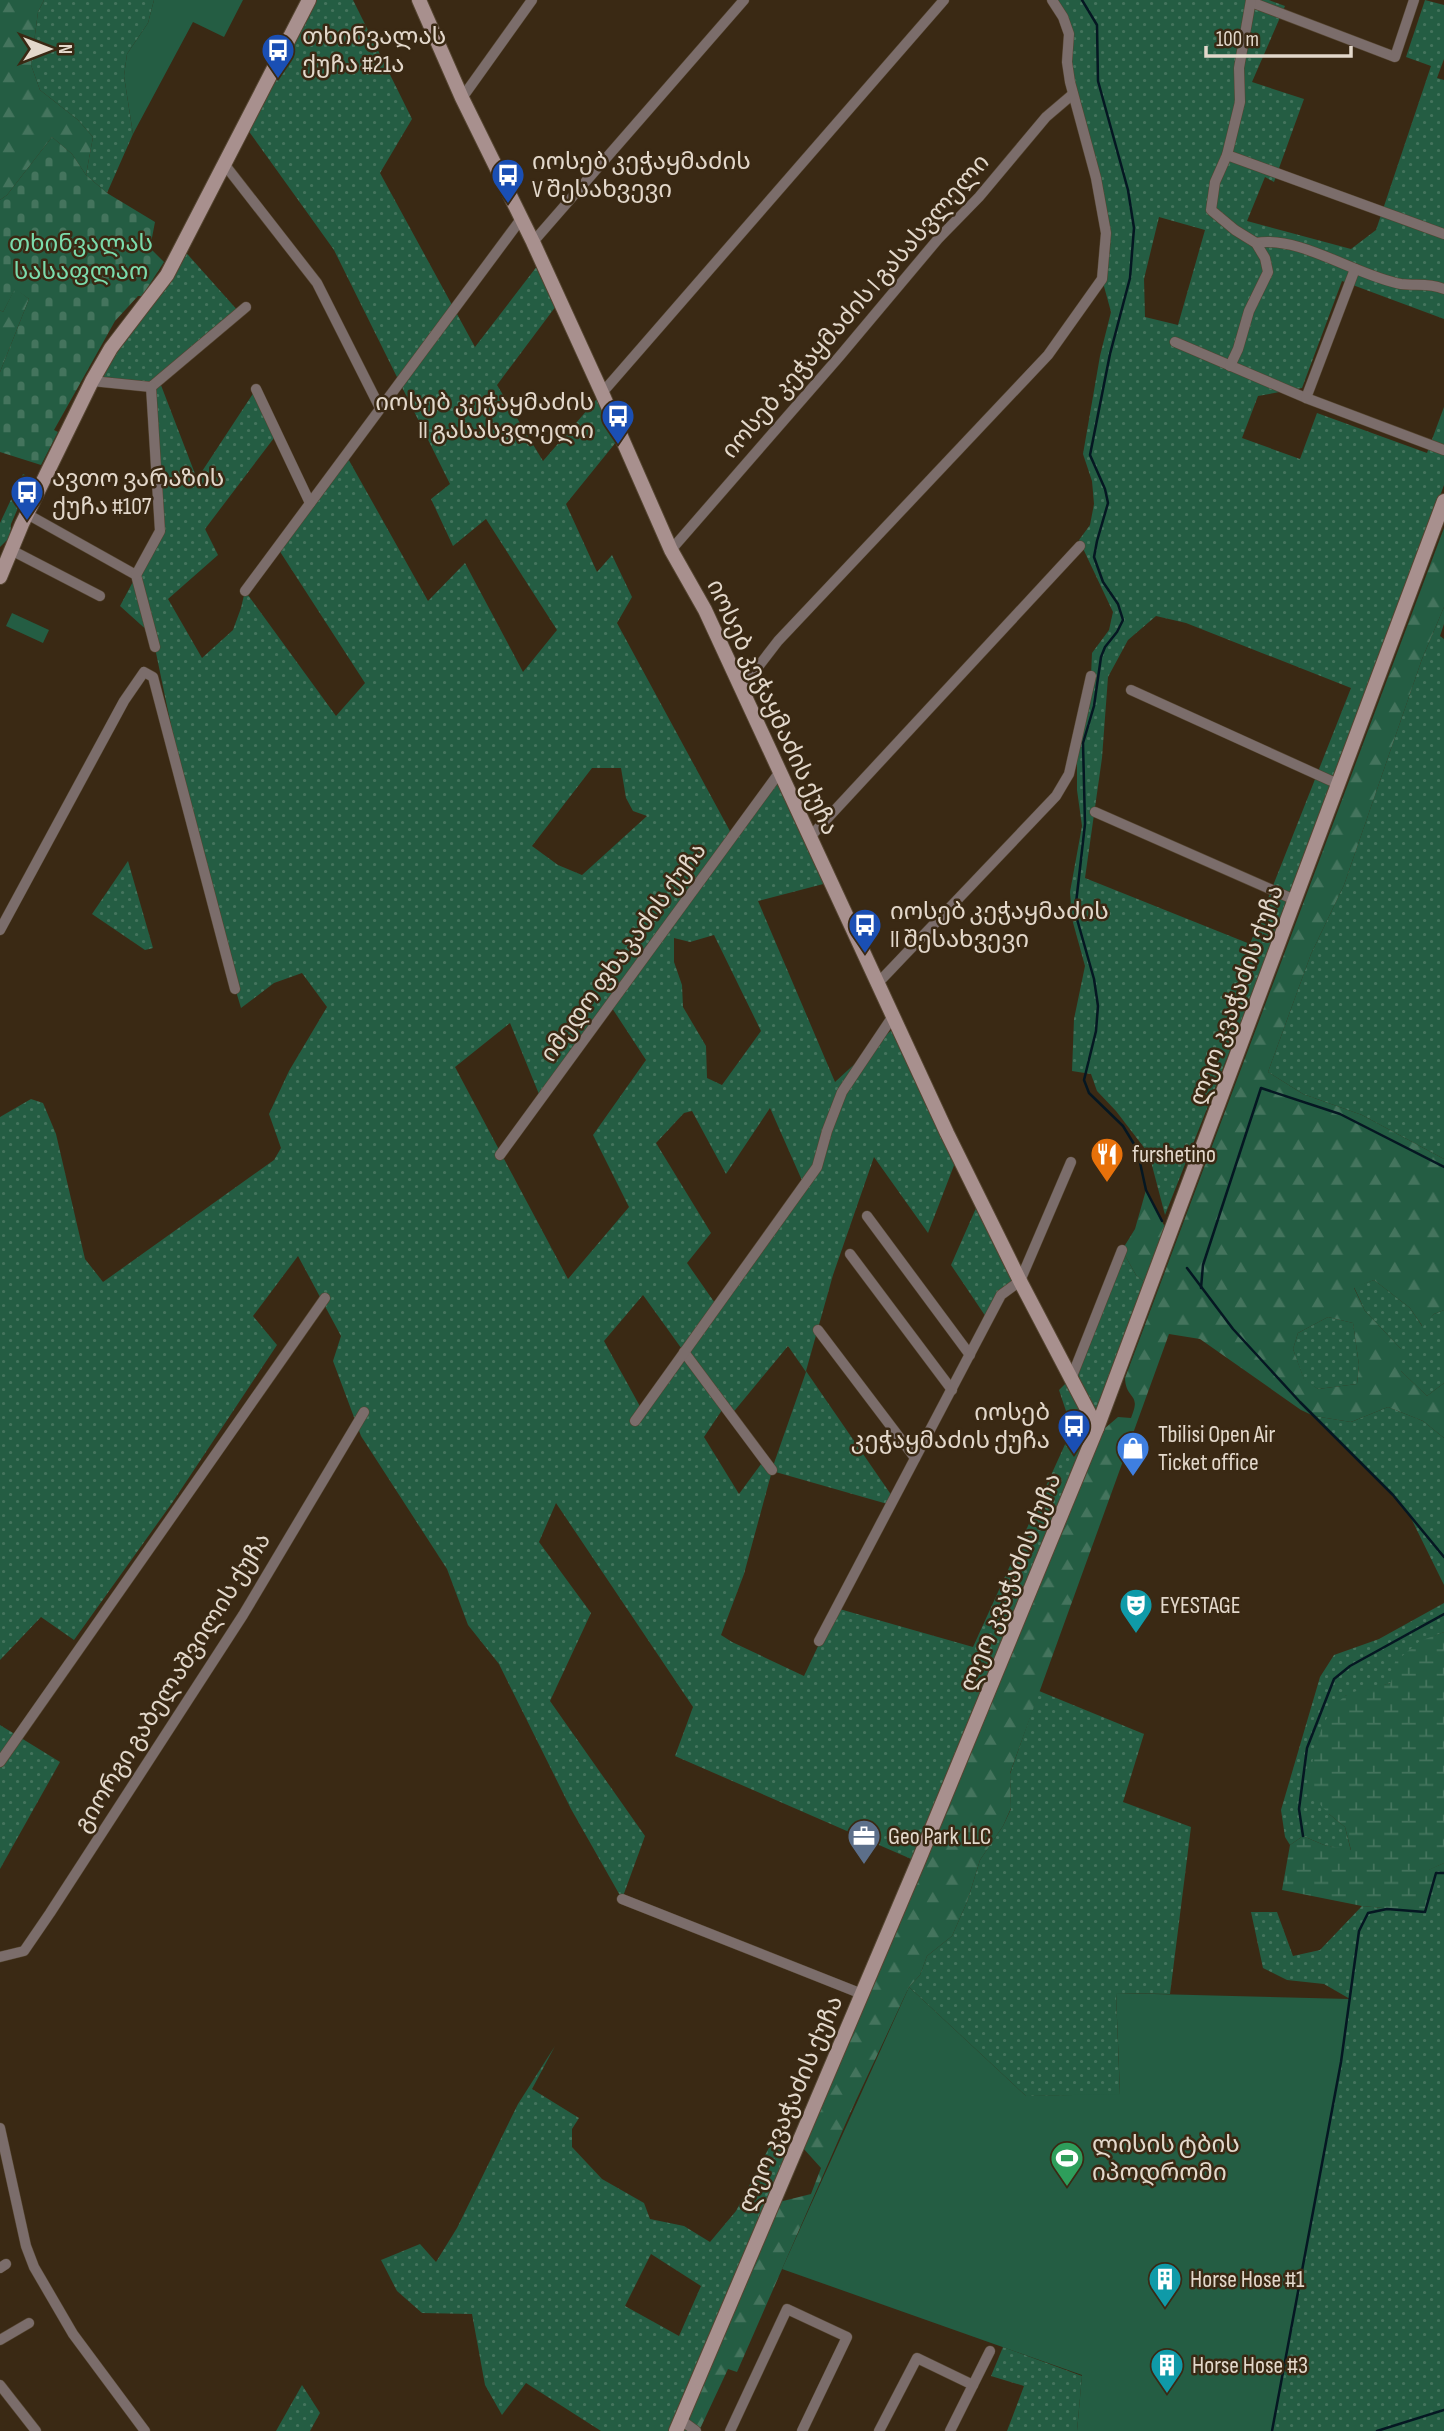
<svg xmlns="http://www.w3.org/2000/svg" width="1444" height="2431" font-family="'Sofia Sans Condensed','Noto Sans Georgian',sans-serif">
<defs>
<pattern id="grass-dots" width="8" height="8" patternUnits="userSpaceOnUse" patternTransform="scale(1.75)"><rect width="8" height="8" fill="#245d43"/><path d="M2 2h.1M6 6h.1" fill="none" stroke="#44745d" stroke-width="1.8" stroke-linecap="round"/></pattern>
<pattern id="forest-firs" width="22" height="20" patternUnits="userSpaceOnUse" patternTransform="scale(1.75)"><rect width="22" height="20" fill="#245d43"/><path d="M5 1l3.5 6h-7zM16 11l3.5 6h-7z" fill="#44745d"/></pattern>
<pattern id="wetland-marsh" width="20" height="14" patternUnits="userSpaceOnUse" patternTransform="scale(1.75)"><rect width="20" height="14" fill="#245d43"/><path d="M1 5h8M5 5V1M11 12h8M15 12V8" fill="none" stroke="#44745d"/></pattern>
<pattern id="cemetery-stones" width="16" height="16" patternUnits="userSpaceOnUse" patternTransform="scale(1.75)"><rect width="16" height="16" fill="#245d43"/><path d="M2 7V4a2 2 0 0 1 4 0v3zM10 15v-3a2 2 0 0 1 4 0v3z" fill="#44745d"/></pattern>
</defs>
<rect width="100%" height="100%" fill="#3a2914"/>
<g fill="url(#grass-dots)" fill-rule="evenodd">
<path d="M44 0H154L148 23 127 54 124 76 133 134 107 193 86 175 93 137 78 120 40 90 31 65 38 12Z"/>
<path d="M312 0H353L412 119 380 173 475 347 541 261 559 302 497 385 543 461 602 393 621 436 566 504 597 572 612 555 632 597 617 623 731 833 779 773 831 882 758 901 835 1082 897 1025 958 1155 928 1233 874 1157 833 1275 806 1371 894 1499 891 1505 772 1471 744 1574 721 1635 732 1642 804 1676 836 1608 973 1647 1072 1429 1059 1390 1071 1378 1122 1250 1136 1275 1151 1288 918 1862 675 1756 693 1707 556 1503 539 1542 591 1613 550 1701 645 1836 622 1899 571 1809 499 1664 468 1625 447 1569 361 1436 333 1361 341 1336 298 1256 253 1316 277 1345 172 1503 74 1640 41 1617 0 1660V1117L31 1099 43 1103 56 1134 85 1259 103 1282 274 1160 281 1148 269 1114 289 1071 327 1007 302 973 274 983 241 1008C205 889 179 766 154 643L150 633 120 606 160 531 151 387 92 381 181 247 240 313 159 380 197 479 256 389 277 434 205 529 218 555 168 599 202 658 233 630 241 608 245 591 336 716 365 683 277 547 346 455 428 601 465 563 523 672 557 630 486 519 453 546 431 499 450 484 334 250 245 126ZM592 768H621L626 798 633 811 647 816 582 875 558 865 532 846ZM714 935 761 1031 722 1085 707 1078 706 1046 683 1007 682 985 674 962V938L690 942ZM612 1008 646 1060 593 1135 629 1207 568 1279 455 1067 510 1023 543 1104ZM770 1108 804 1185 717 1306 687 1263 711 1233 656 1143 684 1113 692 1111 726 1174ZM643 1295 684 1352 642 1410 604 1341ZM788 1346 806 1372 772 1469 764 1460 739 1494 704 1437 724 1407 731 1415Z"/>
<path d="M1052 0H1269L1285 6 1252 82 1304 99 1274 182 1265 177 1247 221 1351 249 1376 230 1431 66 1406 57 1425 0 1444 5V59L1437 78 1444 80V319L1342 281 1302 388 1258 396 1242 438 1300 459 1317 413 1427 453 1444 407V485L1335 784 1165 1215 1149 1154 1116 1111 1097 1091 1091 1074 1072 1071 1074 1019 1085 966 1072 919 1070 892 1082 826 1077 790V744L1091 676 1092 653 1109 630 1113 612 1079 540 1090 525 1094 504 1092 481 1083 454 1100 356 1111 312 1102 279 1106 233 1070 82 1069 34ZM1159 217 1205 230 1178 325 1145 317 1144 279ZM1156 616 1186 623 1351 688 1250 944 1085 878 1102 758 1108 677 1128 640Z"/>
<path d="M23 474 31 478 11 524 10 537 0 547V523Z"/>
<path d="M1444 607V624L1440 636 1444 639V1159L1362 1115 1303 1094 1268 1072 1311 954 1344 885 1422 659Z"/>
<path d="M128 861 153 948 145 950 92 914Z"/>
<path d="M980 1199 1020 1281 1001 1295 988 1320 951 1265Z"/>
<path d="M1374 1280 1410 1308 1422 1326 1434 1314 1444 1310V1383L1427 1396 1401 1371V1349L1365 1311 1354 1287Z"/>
<path d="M1328 1317 1353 1323 1359 1365 1357 1384 1318 1389 1304 1380 1293 1349 1298 1333Z"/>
<path d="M1388 1407 1423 1421 1444 1438V1585L1409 1514 1393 1495 1314 1416 1351 1422Z"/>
<path d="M1444 1603V1632L1420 1642 1391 1683 1345 1696 1329 1814 1345 1827 1351 1851 1324 1845 1303 1836 1290 1845 1285 1837 1281 1810 1320 1677 1334 1655 1379 1639Z"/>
<path d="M1039 1691 1144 1734 1123 1802 1191 1827 1170 1994 1116 1993 1120 2095 1026 2096 909 1987 920 1975 927 1956 952 1936 967 1902 980 1860 1003 1826 1011 1809 1010 1774Z"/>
<path d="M0 1725 60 1762 0 1869Z"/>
<path d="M1444 1863V2431H1272L1341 2062 1350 1999 1324 1984 1287 1980 1263 1968 1251 1912H1277L1293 1956 1320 1950 1362 1906 1425 1912 1428 1870Z"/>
<path d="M555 2046 532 2089 579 2118 572 2129V2147L602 2179 644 2203 650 2219 684 2226 710 2242 736 2211 773 2140 795 2152 676 2431H601L526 2383 502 2415 485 2385 472 2314 422 2313 397 2291 381 2260 420 2244 436 2262 457 2228 518 2104ZM651 2254 701 2286 679 2336 625 2306Z"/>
<path d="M1003 2347 1082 2376 1077 2431H1007L1024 2386 991 2376Z"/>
<path d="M302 2385 320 2413 310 2431H276Z"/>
</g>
<g fill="url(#forest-firs)" fill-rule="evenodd">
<path d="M0 0H44L38 12 31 65 40 90 78 120 93 137 86 175 72 154 52 137 7 195 0 200Z"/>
<path d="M15 288 29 299 0 372V310L3 312Z"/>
<path d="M1444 528V607L1422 659 1344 885 1311 954 1268 1072 1303 1094 1362 1115 1444 1159V1310L1434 1314 1423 1327 1410 1308 1374 1280 1354 1288 1365 1311 1401 1349V1371L1427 1396 1444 1383V1438L1423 1421 1388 1407 1351 1422 1314 1416 1301 1410 1200 1339 1169 1334 1010 1773 1011 1808 1003 1826 980 1860 967 1902 952 1936 927 1956 920 1975 909 1987 852 2109 737 2372 728 2369 699 2431H681L779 2202 811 2194 821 2168 803 2148 1104 1429 1118 1417 1131 1418C1142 1392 1126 1401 1125 1378ZM1328 1317 1353 1323 1359 1365 1357 1384 1318 1389 1304 1379 1293 1349 1298 1333Z"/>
<path d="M1146 1190 1170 1237 1151 1288 1136 1275 1122 1250 1135 1229Z"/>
</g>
<path fill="url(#wetland-marsh)" d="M1444 1632V1863L1429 1870 1436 1873 1425 1912 1362 1906 1282 1890 1290 1845 1303 1836 1324 1845 1351 1850 1345 1827 1329 1814 1310 1794C1310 1762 1318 1718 1344 1697 1352 1690 1379 1686 1391 1683L1395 1662 1420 1641Z"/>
<path fill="url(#cemetery-stones)" d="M52 137 72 154 86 175 107 193 155 222 150 248 164 262 142 296H138L115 321 54 430 58 432 41 465 0 452V372L29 299 15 289 3 312 0 310V200L7 195Z"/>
<g fill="#245d43">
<path d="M154 0H243L224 37 193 22 133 134 124 76 127 54 148 23Z"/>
<path d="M12 613 49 630 43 643 6 626Z"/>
<path d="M909 1987 1026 2096 1120 2094 1116 1993 1350 1999 1341 2062 1272 2431H1077L1082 2375 782 2269Z"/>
</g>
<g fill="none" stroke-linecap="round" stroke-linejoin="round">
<g stroke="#051722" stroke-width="2.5">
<path d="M1082 0 1097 25 1098 81 1128 190 1134 228 1130 278 1110 354 1090 455 1105 489 1108 503 1097 541 1094 557 1103 582 1118 604 1123 620 1117 632 1105 647 1101 657 1094 706 1083 743 1085 824 1075 912 1094 979 1098 1006 1096 1031 1084 1080 1089 1093 1123 1126 1137 1149 1146 1190 1162 1221"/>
<path d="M1187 1268 1233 1329 1300 1402 1393 1495 1444 1557"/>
<path d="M1201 1288 1203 1265 1261 1088 1340 1114 1444 1167"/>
<path d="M1303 1836 1299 1809 1307 1748 1334 1679 1350 1666 1444 1614"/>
<path d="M1272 2431 1341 2062 1359 1931 1368 1913 1387 1909 1425 1912 1436 1873H1444"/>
<path d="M1377 2431 1444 2410"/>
</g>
<defs>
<g id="street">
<path d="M1251 2 1395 57 1414 0"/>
<path d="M462 98 532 0"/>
<path d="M1227 155 1444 234"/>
<path d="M225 165 317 283 380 408"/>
<path d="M533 242 744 0"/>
<path d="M1256 243C1299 235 1357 276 1401 284 1416 286 1430 283 1444 289"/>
<path d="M1175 342 1306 398 1444 450"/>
<path d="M1230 366 1238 349 1249 311 1268 272 1265 258 1256 243 1235 230 1211 210 1215 182 1227 155 1240 102 1239 68 1251 0"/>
<path d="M92 381 151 387 246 307"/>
<path d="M256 389 310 503"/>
<path d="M602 393 944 0"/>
<path d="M1306 398 1355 269"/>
<path d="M27 514 136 575 155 647"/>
<path d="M671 550 839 357 938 239 979 197 1046 117 1073 94"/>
<path d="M13 551 100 596"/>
<path d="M136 575 160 531 151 387"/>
<path d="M245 591 521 219"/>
<path d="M741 689 778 641 1048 355 1102 279 1106 233 1096 178 1070 82 1067 62 1069 34 1063 17 1052 0"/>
<path d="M1131 690 1338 784"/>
<path d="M1095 812 1295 900"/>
<path d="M810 837 1080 546"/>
<path d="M0 930 124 701 144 672 153 677 235 989"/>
<path d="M878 983 1056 796 1069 774 1091 676"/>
<path d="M500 1155 779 773"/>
<path d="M867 1216 970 1355"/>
<path d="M850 1254 952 1390"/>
<path d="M818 1330 915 1458"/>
<path d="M684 1352 772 1470"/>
<path d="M1071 1379 1122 1250"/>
<path d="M635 1421 817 1167 827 1131 842 1092 893 1016"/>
<path d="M819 1641 1001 1295 1020 1281 1071 1162"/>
<path d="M0 1762 325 1298"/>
<path d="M622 1899 862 1994"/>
<path d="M0 1957 24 1951 50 1913 243 1615 364 1412"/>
<path d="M0 2128 26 2246 34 2267 73 2334 145 2431"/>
<path d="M0 2268 6 2264"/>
<path d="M0 2340 29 2323"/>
<path d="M0 2385 36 2431"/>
<path d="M973 2385 990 2351"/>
<path d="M681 2420 696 2431"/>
<path d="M730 2431 787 2309 847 2337 802 2431"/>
<path d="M879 2431 917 2358 973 2385 950 2431"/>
</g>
<g id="secondary">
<path d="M419 0 462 98 533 242 602 393 671 550 705 610 947 1133 1020 1281 1097 1428"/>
<path d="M0 577 22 524 92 381 111 348 167 275 309 0"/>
<path d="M676 2431 918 1862 1097 1428 1444 501"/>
</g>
</defs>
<use href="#street" stroke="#554531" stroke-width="11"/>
<use href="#secondary" stroke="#554531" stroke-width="16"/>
<use href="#street" stroke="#7b6d6b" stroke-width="10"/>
<use href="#secondary" stroke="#a8908e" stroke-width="14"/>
</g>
<defs>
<symbol id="bus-pin" viewBox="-11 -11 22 30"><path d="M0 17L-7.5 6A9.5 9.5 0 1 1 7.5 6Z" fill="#1a4fb4" stroke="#3a2914"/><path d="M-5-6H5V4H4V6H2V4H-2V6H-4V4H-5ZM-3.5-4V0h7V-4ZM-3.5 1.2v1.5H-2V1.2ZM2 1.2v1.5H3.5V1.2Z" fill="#fff"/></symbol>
<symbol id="restaurant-pin" viewBox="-11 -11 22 30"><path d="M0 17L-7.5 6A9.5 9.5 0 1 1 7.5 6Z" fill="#e8710a" stroke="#3a2914"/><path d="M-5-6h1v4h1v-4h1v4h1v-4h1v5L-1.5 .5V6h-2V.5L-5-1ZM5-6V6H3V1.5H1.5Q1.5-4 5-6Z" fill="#fff"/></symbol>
<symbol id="shop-pin" viewBox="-11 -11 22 30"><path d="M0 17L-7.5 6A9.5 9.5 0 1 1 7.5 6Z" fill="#3f7fe0" stroke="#3a2914"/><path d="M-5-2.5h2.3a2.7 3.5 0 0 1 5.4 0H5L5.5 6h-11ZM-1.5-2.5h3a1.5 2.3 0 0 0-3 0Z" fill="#fff"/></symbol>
<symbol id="theatre-pin" viewBox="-11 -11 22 30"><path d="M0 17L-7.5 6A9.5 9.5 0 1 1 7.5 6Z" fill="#0f9aa8" stroke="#3a2914"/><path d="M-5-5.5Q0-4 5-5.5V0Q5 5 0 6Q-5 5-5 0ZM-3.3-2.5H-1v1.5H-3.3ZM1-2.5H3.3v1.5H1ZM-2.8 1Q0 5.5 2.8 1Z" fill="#fff"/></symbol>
<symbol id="office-pin" viewBox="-11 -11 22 30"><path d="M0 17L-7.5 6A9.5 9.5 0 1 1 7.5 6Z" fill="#5c6f8a" stroke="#3a2914"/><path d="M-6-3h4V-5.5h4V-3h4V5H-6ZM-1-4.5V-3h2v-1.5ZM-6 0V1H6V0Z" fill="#fff"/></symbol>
<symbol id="stadium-pin" viewBox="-11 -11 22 30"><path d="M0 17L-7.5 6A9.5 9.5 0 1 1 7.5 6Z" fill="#2e9e5b" stroke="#3a2914"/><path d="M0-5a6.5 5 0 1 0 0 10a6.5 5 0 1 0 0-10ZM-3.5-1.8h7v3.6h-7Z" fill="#fff"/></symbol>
<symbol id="building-pin" viewBox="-11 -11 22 30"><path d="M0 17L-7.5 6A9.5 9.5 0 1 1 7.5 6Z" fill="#0f9aa8" stroke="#3a2914"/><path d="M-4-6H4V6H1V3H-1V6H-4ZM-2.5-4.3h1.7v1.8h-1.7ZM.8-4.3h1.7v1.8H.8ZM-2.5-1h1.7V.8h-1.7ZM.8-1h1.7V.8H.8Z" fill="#fff"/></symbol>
</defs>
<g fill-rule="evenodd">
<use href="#bus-pin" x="259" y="31" width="38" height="52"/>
<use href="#bus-pin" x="489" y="156" width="38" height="52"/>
<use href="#bus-pin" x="599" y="397" width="38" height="52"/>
<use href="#bus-pin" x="8" y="473" width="38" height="52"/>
<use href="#bus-pin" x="846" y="906" width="38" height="52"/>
<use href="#restaurant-pin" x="1088" y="1135" width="38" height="52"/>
<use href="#bus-pin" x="1055" y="1407" width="38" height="52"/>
<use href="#shop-pin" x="1114" y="1429" width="38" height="52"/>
<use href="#theatre-pin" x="1117" y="1586" width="38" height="52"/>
<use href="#office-pin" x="845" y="1817" width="38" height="52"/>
<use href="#stadium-pin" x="1048" y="2139" width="38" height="52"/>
<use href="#building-pin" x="1146" y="2260" width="38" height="52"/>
<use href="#building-pin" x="1148" y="2346" width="38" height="52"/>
</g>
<g text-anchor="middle" stroke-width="5" stroke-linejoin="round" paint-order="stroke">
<g font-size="24" fill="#e3d8cb" stroke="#3a2914" text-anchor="start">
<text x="302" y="44">თხინვალას<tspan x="302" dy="28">ქუჩა #21ა</tspan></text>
<text x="532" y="169">იოსებ კეჭაყმაძის<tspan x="532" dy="28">V შესახვევი</tspan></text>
<text x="594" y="410" text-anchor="end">იოსებ კეჭაყმაძის<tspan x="594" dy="28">II გასასვლელი</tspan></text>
<text x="52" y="486">ავთო ვარაზის<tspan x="52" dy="28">ქუჩა #107</tspan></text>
<text x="890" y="919">იოსებ კეჭაყმაძის<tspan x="890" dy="28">II შესახვევი</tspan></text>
<text x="1132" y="1162">furshetino</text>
<text x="1050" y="1420" text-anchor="end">იოსებ<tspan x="1050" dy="28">კეჭაყმაძის ქუჩა</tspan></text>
<text x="1158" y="1442">Tbilisi Open Air<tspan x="1158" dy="28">Ticket office</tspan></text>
<text x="1160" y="1613">EYESTAGE</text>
<text x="888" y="1844">Geo Park LLC</text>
<text x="1092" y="2152">ლისის ტბის<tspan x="1092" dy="28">იპოდრომი</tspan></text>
<text x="1190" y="2287">Horse Hose #1</text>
<text x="1192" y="2373">Horse Hose #3</text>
</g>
<g font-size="24" fill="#7bdbac" stroke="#3a2914">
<text x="81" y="251">თხინვალას<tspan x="81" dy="28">სასაფლაო</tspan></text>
</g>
<g font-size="24" fill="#e3d8cb" stroke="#3a2914">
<text transform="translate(855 306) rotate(-49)" y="8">იოსებ კეჭაყმაძის I გასასვლელი</text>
<text transform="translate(773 707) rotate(65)" y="8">იოსებ კეჭაყმაძის ქუჩა</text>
<text transform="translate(623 952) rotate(-54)" y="8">იმედო ფხაკაძის ქუჩა</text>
<text transform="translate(1236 995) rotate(-70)" y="8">ლეო კვაჭაძის ქუჩა</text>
<text transform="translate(1010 1582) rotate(-68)" y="8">ლეო კვაჭაძის ქუჩა</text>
<text transform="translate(172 1682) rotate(-58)" y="8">გიორგი გაბელაშვილის ქუჩა</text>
<text transform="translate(790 2104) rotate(-67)" y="8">ლეო კვაჭაძის ქუჩა</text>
</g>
</g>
<g transform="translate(49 49) rotate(90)" stroke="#3a2914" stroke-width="5" paint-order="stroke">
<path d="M0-5L12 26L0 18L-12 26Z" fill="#e3d8cb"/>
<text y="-10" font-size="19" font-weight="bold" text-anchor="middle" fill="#e3d8cb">N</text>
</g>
<path d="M1206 46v10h145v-10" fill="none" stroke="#e3d8cb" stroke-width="3.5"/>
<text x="1216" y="46" font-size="21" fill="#e3d8cb" stroke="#3a2914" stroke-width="5" paint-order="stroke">100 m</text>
</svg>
